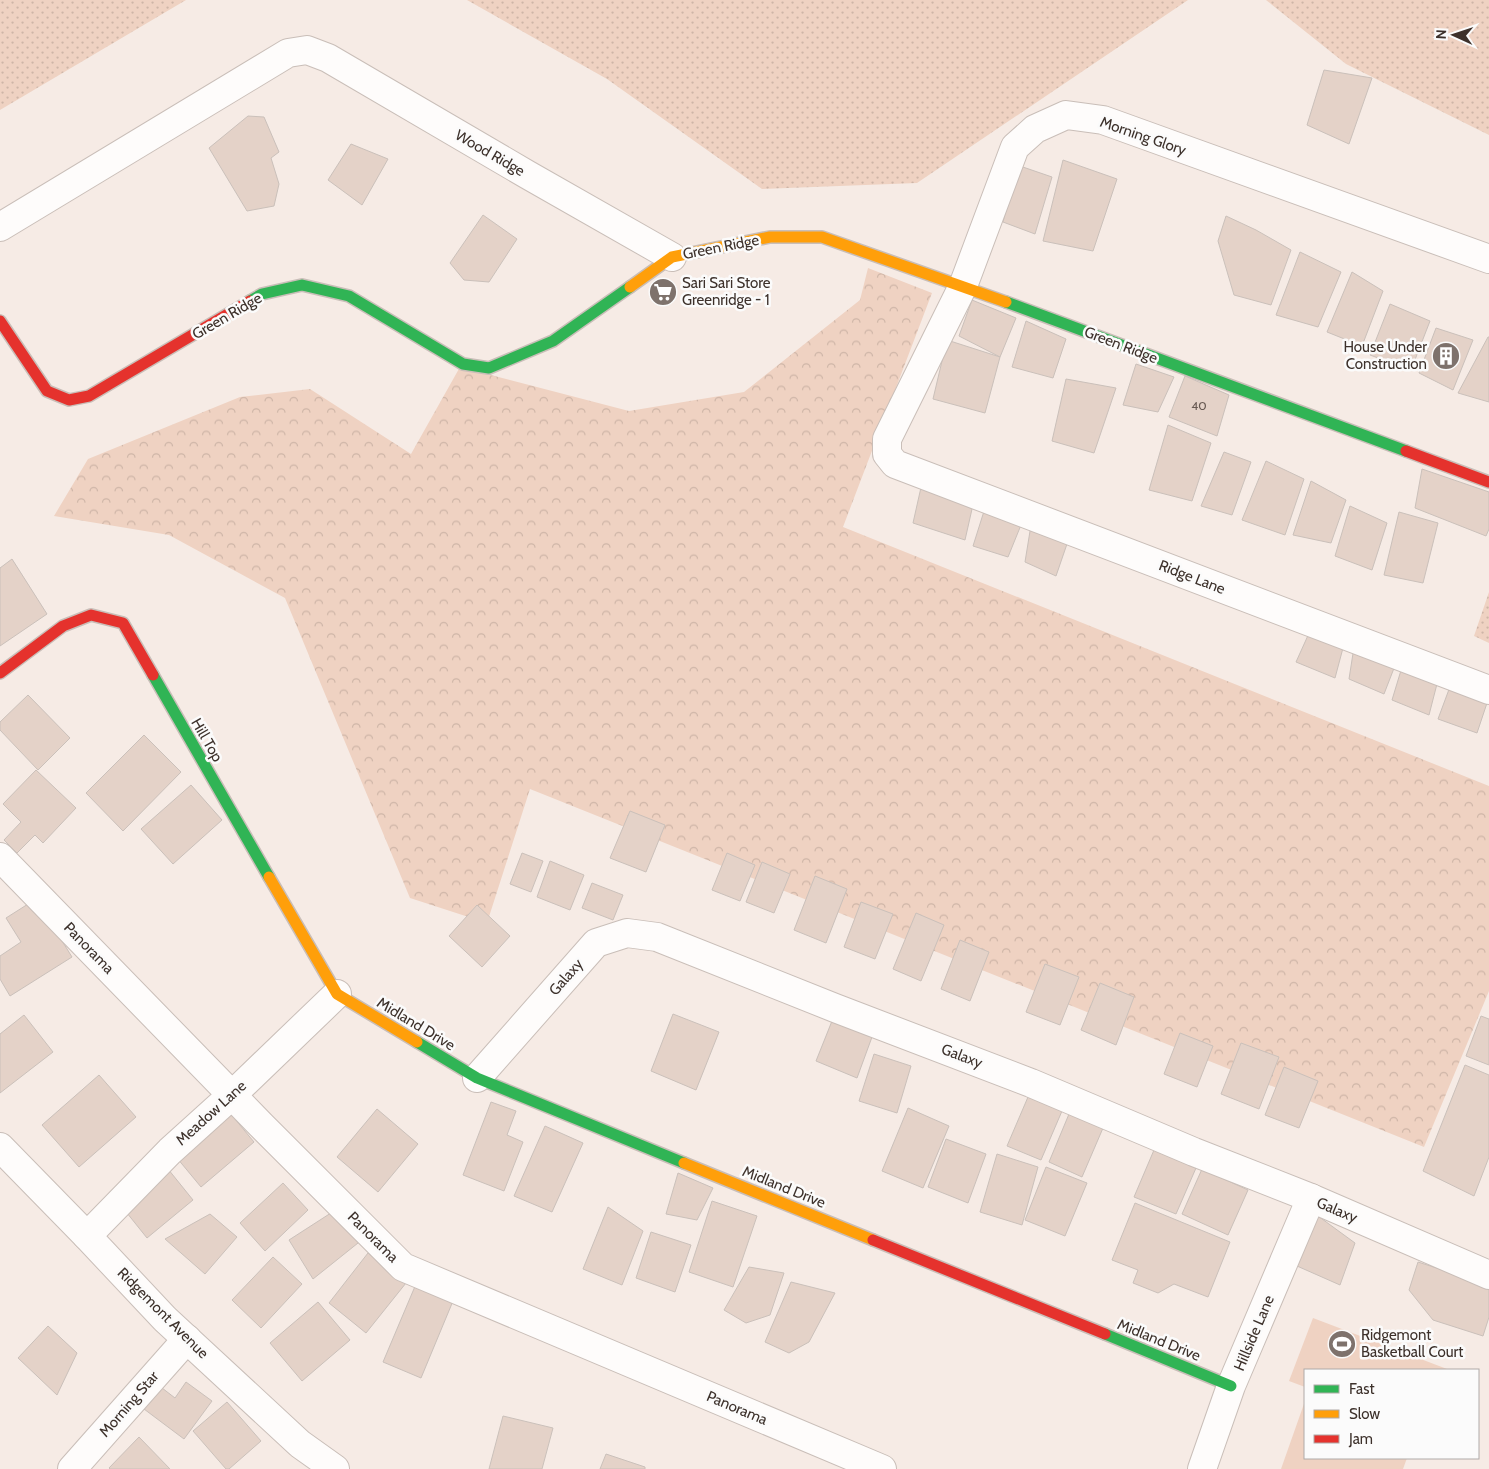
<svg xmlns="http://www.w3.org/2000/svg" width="1489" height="1469" font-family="Cabin,sans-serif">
<defs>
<pattern id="grass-dots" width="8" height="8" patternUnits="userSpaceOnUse" patternTransform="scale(1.25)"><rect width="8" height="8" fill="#efd2c2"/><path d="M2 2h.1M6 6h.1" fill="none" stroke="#ceb5a7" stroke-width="1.8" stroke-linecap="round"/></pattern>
<pattern id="forest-crowns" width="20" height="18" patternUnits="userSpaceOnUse" patternTransform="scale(1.25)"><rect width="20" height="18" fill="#efd2c2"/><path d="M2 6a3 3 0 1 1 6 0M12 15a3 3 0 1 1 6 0" fill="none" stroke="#ceb5a7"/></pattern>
</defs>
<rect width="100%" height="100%" fill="#f6ebe5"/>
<g fill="url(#grass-dots)">
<path d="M0 0H186L0 110Z"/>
<path d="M467 0H1188L917 183 762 189 607 79Z"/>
<path d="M1266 0H1489V135L1346 64Z"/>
<path d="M1489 592V643L1474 636Z"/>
</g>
<path fill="url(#forest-crowns)" d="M868 268 932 293 843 527 1489 786V991L1424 1147 530 789 487 923 410 898 285 598 169 535 54 516 88 459 240 397 310 389 411 454 460 367 629 411 744 392 860 300Z"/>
<g fill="#efd2c2">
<path d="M1313 1318 1447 1369 1446 1370H1305V1387L1289 1381Z"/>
<path d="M1305 1401V1458H1407L1403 1469H1281Z"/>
</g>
<g fill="#e4d2c8" stroke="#cac0ba">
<path d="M1324 70 1372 78 1349 144 1307 125Z"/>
<path d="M248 116 264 117 279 152 271 158 279 184 274 206 247 211 209 148Z"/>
<path d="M351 144 388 159 362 205 328 180Z"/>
<path d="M1063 160 1117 179 1093 251 1043 241Z"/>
<path d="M1017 165 1052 177 1035 234 1003 222Z"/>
<path d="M483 215 517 239 489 282 464 280 450 263Z"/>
<path d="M1226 216 1256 230 1291 250 1271 305 1234 295 1218 241Z"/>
<path d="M1300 252 1341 272 1318 327 1276 315Z"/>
<path d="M1352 272 1383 291 1362 346 1327 332Z"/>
<path d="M972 300 1016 318 1000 357 959 336Z"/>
<path d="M1390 304 1430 321 1411 370 1370 355Z"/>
<path d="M1026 321 1066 339 1053 378 1012 367Z"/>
<path d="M1436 328 1473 340 1453 390 1419 373Z"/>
<path d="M1488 337H1489V402L1458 393Z"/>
<path d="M947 340 1000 357 985 413 933 399Z"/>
<path d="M1136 364 1174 377 1158 412 1123 405Z"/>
<path d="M1185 376 1229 395 1217 436 1169 417Z"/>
<path d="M1066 379 1116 388 1094 453 1052 441Z"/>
<path d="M1168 425 1211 443 1192 501 1149 490Z"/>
<path d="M1224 452 1251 462 1232 515 1201 506Z"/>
<path d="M1266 461 1304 479 1285 535 1242 520Z"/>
<path d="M1422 469 1489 492V529L1486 536 1415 508Z"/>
<path d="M1311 481 1346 500 1331 543 1293 535Z"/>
<path d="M922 483 972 509 965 540 913 523Z"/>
<path d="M1350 506 1387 523 1372 570 1335 556Z"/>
<path d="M985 508 1021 525 1008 557 973 546Z"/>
<path d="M1399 512 1438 523 1423 583 1384 575Z"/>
<path d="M1031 525 1068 541 1056 576 1025 562Z"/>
<path d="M12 559 47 614 0 646V568Z"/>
<path d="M1310 631 1343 648 1335 678 1296 662Z"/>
<path d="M1354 647 1396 663 1384 694 1349 679Z"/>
<path d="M1402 667 1438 680 1429 715 1392 700Z"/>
<path d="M1451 684 1488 700 1477 733 1438 719Z"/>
<path d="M28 695 70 738 38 770 0 730V722Z"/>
<path d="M144 735 181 772 123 831 86 793Z"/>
<path d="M36 770 76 808 43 843 35 835 17 853 4 840 21 822 3 804Z"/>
<path d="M191 785 222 820 173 864 141 829Z"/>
<path d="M630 811 665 825 646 872 610 858Z"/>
<path d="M522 853 543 861 531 892 510 884Z"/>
<path d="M727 853 755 865 740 901 712 890Z"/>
<path d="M550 861 584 875 570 910 537 897Z"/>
<path d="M762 862 790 874 774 913 746 902Z"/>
<path d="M815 876 847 889 826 943 794 930Z"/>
<path d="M592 883 623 895 613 920 582 908Z"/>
<path d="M36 899 72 957 10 996 0 979V956L21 942 6 918Z"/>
<path d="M861 902 893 914 875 959 844 947Z"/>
<path d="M477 905 510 936 482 967 449 936Z"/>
<path d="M916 913 944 925 921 981 893 969Z"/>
<path d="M960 940 989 952 970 1001 941 989Z"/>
<path d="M1045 964 1079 977 1060 1025 1026 1012Z"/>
<path d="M1100 983 1134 997 1116 1045 1081 1030Z"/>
<path d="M673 1014 719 1032 696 1090 651 1071Z"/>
<path d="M24 1015 53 1052 0 1093V1034Z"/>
<path d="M1481 1016 1489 1019V1065L1466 1056Z"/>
<path d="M832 1021 872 1037 857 1078 816 1061Z"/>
<path d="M1180 1033 1213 1046 1197 1087 1164 1074Z"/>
<path d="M1241 1043 1279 1057 1259 1109 1221 1094Z"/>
<path d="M874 1054 911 1066 897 1113 859 1101Z"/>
<path d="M1465 1065 1489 1075V1157L1474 1196 1423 1171Z"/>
<path d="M1284 1067 1318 1081 1299 1128 1265 1115Z"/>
<path d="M99 1075 136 1117 79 1167 42 1125Z"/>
<path d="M1028 1097 1062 1111 1041 1160 1007 1146Z"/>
<path d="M491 1102 516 1111 507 1135 523 1142 504 1191 463 1175Z"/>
<path d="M908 1108 949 1126 923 1188 882 1171Z"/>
<path d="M377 1109 418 1144 378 1192 337 1157Z"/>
<path d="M230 1113 254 1142 201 1187 177 1158Z"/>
<path d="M1069 1114 1103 1128 1082 1177 1049 1162Z"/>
<path d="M545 1126 583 1143 552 1212 514 1196Z"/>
<path d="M946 1139 986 1154 968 1203 928 1187Z"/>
<path d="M1154 1150 1196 1168 1176 1214 1134 1197Z"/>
<path d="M997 1154 1038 1167 1022 1225 980 1212Z"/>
<path d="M1046 1167 1087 1183 1065 1236 1025 1220Z"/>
<path d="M168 1169 193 1200 147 1238 123 1208Z"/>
<path d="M1202 1169 1248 1190 1228 1235 1182 1214Z"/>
<path d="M678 1173 713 1188 697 1220 666 1214Z"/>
<path d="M283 1183 308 1210 265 1251 240 1223Z"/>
<path d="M712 1201 757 1216 733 1287 689 1272Z"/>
<path d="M1135 1203 1230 1242 1208 1297 1174 1284 1158 1293 1133 1283 1138 1270 1112 1260Z"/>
<path d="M608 1207 643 1231 622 1285 583 1269Z"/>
<path d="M334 1211 363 1239 313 1279 289 1240Z"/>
<path d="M210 1214 237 1237 205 1274 165 1239Z"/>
<path d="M1318 1216 1355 1243 1340 1285 1297 1266Z"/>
<path d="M651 1232 691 1245 675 1292 636 1278Z"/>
<path d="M368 1253 406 1283 366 1333 329 1303Z"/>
<path d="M273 1257 302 1284 261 1328 232 1300Z"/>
<path d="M1418 1262 1489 1285V1317L1483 1336 1433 1320 1409 1290Z"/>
<path d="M749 1267 784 1273 770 1315 746 1323 724 1310Z"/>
<path d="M791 1282 835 1293 809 1342 789 1353 765 1342Z"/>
<path d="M416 1284 453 1301 421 1378 383 1362Z"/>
<path d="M318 1302 350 1340 302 1381 270 1343Z"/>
<path d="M48 1326 77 1353 57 1395 18 1358Z"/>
<path d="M153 1381 175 1398 186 1382 212 1401 184 1439 136 1403Z"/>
<path d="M227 1402 261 1441 229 1469H226L193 1431Z"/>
<path d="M503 1416 553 1428 542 1469H489Z"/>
<path d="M139 1437 170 1469H110L109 1468Z"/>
<path d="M606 1454 645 1467V1469H600Z"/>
</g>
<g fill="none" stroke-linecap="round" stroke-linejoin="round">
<defs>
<g id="street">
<path d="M0 227 288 53 307 50 328 58 528 175 672 257"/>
<path d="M1489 259 1103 120 1066 115 1035 129 1015 147 963 286 887 439V454L895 464 1489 690"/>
<path d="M0 857 261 1125 403 1267 882 1469"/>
<path d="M477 1078 596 943 627 933 657 937 835 1008 1031 1083 1194 1152 1311 1198 1489 1275"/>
<path d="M0 1147 87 1236 165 1319 300 1444 335 1469"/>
<path d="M87 1236 170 1151 232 1095 337 994"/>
<path d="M72 1469 187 1339"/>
<path d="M1202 1469 1231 1386 1311 1198"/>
</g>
<g id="fast">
<path d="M250 301 262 294 302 285 349 296 463 364 489 368 553 341 630 287"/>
<path d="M1006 302 1406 451"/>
<path d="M153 675 269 877"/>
<path d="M417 1042 477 1078 684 1163"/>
<path d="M1105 1334 1231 1386"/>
</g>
<g id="slow">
<path d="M630 287 672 257 770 237H822L1006 302"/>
<path d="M269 877 337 994 417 1042"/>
<path d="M684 1163 873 1240"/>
</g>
<g id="jam">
<path d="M0 321 47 391 69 400 89 396 250 301"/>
<path d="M1406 451 1489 482"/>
<path d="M0 673 63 626 91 615 123 623 153 675"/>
<path d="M873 1240 1105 1334"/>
</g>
</defs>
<use href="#street" stroke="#c9beb8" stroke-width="30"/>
<use href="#fast" stroke="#c9beb8" stroke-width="14"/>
<use href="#slow" stroke="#c9beb8" stroke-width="14"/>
<use href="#jam" stroke="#c9beb8" stroke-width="14"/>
<use href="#street" stroke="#fefcfb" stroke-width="28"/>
<use href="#fast" stroke="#30b455" stroke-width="11"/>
<use href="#slow" stroke="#ff9f0a" stroke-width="11"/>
<use href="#jam" stroke="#e5322d" stroke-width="11"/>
</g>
<defs>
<symbol id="supermarket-disc" viewBox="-11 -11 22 22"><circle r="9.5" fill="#7e726c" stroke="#fbfbfb"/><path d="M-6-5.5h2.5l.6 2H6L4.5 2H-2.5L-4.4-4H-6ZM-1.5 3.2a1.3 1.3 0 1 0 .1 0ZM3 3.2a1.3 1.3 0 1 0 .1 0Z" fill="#fff"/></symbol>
<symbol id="building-disc" viewBox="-11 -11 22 22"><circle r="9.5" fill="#7e726c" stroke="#fbfbfb"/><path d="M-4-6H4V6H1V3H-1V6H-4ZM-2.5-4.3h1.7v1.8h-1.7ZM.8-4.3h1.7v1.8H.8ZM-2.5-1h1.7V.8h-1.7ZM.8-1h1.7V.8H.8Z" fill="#fff"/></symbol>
<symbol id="stadium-disc" viewBox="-11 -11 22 22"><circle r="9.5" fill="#7e726c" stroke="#fbfbfb"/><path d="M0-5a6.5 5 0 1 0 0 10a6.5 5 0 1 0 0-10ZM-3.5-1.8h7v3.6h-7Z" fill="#fff"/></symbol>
</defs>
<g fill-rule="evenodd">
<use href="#supermarket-disc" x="647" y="276" width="32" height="32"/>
<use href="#building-disc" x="1430" y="340" width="32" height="32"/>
<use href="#stadium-disc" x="1326" y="1328" width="32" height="32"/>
</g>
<g text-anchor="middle" stroke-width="5" stroke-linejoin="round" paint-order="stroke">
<g font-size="12" fill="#675952">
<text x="1199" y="410">40</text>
</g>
<g font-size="15" fill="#3d312b" stroke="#fbfbfb">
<text transform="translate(1143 136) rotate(19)" y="5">Morning Glory</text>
<text transform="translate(490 153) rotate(30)" y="5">Wood Ridge</text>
<text transform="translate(721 247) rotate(-11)" y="5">Green Ridge</text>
<text transform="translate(227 316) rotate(-30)" y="5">Green Ridge</text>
<text transform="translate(1121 345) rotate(21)" y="5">Green Ridge</text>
<text transform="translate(1192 577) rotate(21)" y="5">Ridge Lane</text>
<text transform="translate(207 740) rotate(60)" y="5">Hill Top</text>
<text transform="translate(89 948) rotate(46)" y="5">Panorama</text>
<text transform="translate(566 977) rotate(-49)" y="5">Galaxy</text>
<text transform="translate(416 1024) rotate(31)" y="5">Midland Drive</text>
<text transform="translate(962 1056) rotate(21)" y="5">Galaxy</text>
<text transform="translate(211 1113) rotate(-42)" y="5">Meadow Lane</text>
<text transform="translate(784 1187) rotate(22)" y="5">Midland Drive</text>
<text transform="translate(1337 1210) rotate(23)" y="5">Galaxy</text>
<text transform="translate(373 1237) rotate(45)" y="5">Panorama</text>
<text transform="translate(163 1313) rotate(45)" y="5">Ridgemont Avenue</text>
<text transform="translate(1254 1333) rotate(-67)" y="5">Hillside Lane</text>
<text transform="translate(1159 1340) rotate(22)" y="5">Midland Drive</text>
<text transform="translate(129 1404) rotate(-49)" y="5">Morning Star</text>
<text transform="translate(737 1408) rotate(23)" y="5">Panorama</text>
</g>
<g font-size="15" fill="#3d312b" stroke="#fbfbfb" text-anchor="start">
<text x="682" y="288">Sari Sari Store<tspan x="682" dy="17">Greenridge - 1</tspan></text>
<text x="1427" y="352" text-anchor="end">House Under<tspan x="1427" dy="17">Construction</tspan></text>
<text x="1361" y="1340">Ridgemont<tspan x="1361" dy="17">Basketball Court</tspan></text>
</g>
</g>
<rect x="1304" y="1369" width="175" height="90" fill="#fbfbfb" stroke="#afaaa8"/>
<rect x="1314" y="1385" width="25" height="8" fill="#30b455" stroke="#afaaa8"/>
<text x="1349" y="1394" font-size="15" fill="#3d312b">Fast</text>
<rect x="1314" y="1410" width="25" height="8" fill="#ff9f0a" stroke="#afaaa8"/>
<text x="1349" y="1419" font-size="15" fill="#3d312b">Slow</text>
<rect x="1314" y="1435" width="25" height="8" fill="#e5322d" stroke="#afaaa8"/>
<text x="1349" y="1444" font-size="15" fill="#3d312b">Jam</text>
<g transform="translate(1454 35) rotate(273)" stroke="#fbfbfb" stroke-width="4" paint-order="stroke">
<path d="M0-4L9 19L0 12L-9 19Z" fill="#3d312b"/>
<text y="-8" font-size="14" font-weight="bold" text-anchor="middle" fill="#3d312b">N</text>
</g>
</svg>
